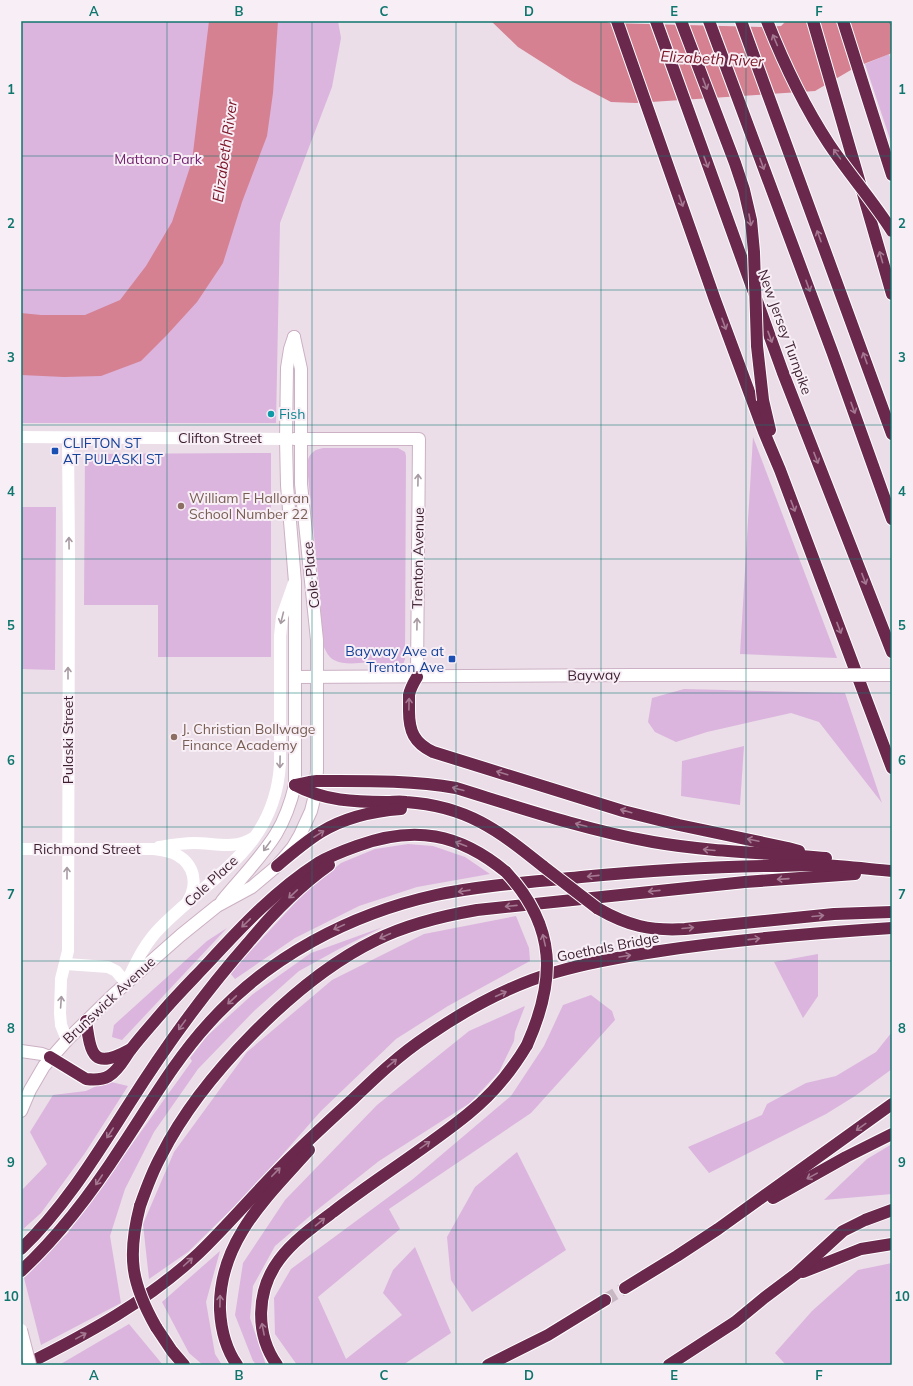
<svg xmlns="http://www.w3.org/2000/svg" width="913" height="1386" font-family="Mulish,sans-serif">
<rect width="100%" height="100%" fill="#ebdee8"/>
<g fill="#dbb5de">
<path d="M21 21H338L341 38 332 87 280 223 276 423H21Z"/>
<path d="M889 54 892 63V145L865 64Z"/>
<path d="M753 437 837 658 740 654Z"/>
<path d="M323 448H398L405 452 406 456 405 659 402 668C391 673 383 665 372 663 360 662 345 666 334 660 328 657 326 651 323 645L319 585 307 466C308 455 312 450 323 448Z"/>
<path d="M271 453V657H158V605H84L85 454Z"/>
<path d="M21 507H56L55 670 21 669Z"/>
<path d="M684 689 845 693 882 803 819 722 791 713 707 732 676 742 655 732 648 722 652 698Z"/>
<path d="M744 746 740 805 681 796 682 761Z"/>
<path d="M408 844 433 846 465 857 490 874 417 887 359 906 295 938 235 979 230 973 307 890 341 863 375 849Z"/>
<path d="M516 916 529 948 530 961 448 1006 396 1039 321 1111 252 1189 188 1252 149 1279 143 1224 174 1152 247 1052 332 980 424 934Z"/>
<path d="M383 927 339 949 299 971 254 1011 198 1069 154 1132 125 1189 110 1236 121 1303 41 1345 23 1274 67 1234 192 1061 190 1058 207 1036 253 994 311 953Z"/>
<path d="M227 928 122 1040 112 1037 114 1025 207 941Z"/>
<path d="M818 954V996L803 1018 774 962Z"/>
<path d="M591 995 612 1011 615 1020 531 1113 389 1209 400 1229 318 1297 346 1359 402 1315 383 1293 393 1270 415 1247 451 1333 403 1365H297L275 1334 274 1298 291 1269 413 1179 511 1096 544 1046 563 1005Z"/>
<path d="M525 1006 515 1032 514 1041 499 1072 470 1103 379 1161 317 1210 275 1246 253 1286 250 1318 266 1365H257L253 1361 235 1315 243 1263 285 1200 377 1105 469 1031Z"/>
<path d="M892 1032V1069L855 1096 826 1114 709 1173 688 1147 762 1115 767 1104 806 1083 836 1076 876 1052Z"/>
<path d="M107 1081 128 1086 85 1153 41 1213 21 1231V1191L47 1164 30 1132 53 1095 86 1091Z"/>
<path d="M892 1144V1194L824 1200 867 1159Z"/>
<path d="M517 1152 566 1250 472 1312 451 1280 447 1237 475 1187Z"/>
<path d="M220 1251 206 1302 215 1354 222 1365H203L189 1353 162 1302Z"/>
<path d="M892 1263V1365H786L775 1353 812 1311 858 1270Z"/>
<path d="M129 1324 163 1365H59Z"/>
</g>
<g fill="#d58191">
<path d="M209 21H278L273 93 267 136 242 202 223 263 197 302 166 336 141 361 101 376 64 377 21 375V313L41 315H85L120 300 146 266 172 222 192 161Z"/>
<path d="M491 21H604L609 23 761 27 781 26 786 21H892V53L856 67 815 91 636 103 611 102 573 82 518 47Z"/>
</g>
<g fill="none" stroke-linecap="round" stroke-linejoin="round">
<path stroke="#c8b8c3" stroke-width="12" stroke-dasharray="12 6" stroke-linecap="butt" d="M605 1300 625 1288"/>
<defs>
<g id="secondary">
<path d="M294 439H419L417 677"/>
<path d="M295 677 634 675H822"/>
<path d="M222 901C240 879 261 858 276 834 285 819 291 802 295 785V582L287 485 286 439 287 368 290 349 294 337"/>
<path d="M21 1051 42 1054 50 1057"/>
<path d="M21 1111 30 1090 44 1066 67 1040 113 995 181 935 217 906 252 887 277 866 293 847 300 835 311 811 315 795 317 770V640L301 484V369L294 337"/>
</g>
<g id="highway">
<path d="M617 21 715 300 764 432 780 470 892 768"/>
<path d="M656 21 783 373 892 652"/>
<path d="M709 21 833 354 892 519"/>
<path d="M741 21 892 434"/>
<path d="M813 21 892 294"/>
<path d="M843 21 892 175"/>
<path d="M763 400 770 430"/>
<path d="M417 677C414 682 410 689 409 695 409 700 409 706 409 711 409 731 414 743 433 752L623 811 679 825 788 848 799 851"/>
<path d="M295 785 309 782 317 781C363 781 411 780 456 788 521 808 586 830 653 842 710 852 768 853 826 858"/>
<path d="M295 785C324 801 355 802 387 802 393 802 400 801 406 802 467 806 498 830 544 867"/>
<path d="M277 866C291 854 305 842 321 832 344 818 374 811 401 809"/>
<path d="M597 908C628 926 650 931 685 929L834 914 892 912"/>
<path d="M86 1021C91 1056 93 1070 131 1049"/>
<path d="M50 1057 86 1079C94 1080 102 1080 109 1076 120 1069 124 1058 132 1048 142 1035 154 1022 165 1009 179 993 194 978 209 962 242 926 276 890 318 863 330 856 343 851 357 846 414 825 459 833 506 872"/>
<path d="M773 1198 846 1157 892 1134"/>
<path d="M140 1206C146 1189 152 1172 161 1156 201 1077 296 979 376 940 408 924 442 916 477 910L745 882 855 874"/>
<path d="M21 1249C65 1207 97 1154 129 1104 165 1047 204 993 248 943 272 914 298 887 329 865"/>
<path d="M21 1271C61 1234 93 1191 122 1146 150 1104 175 1060 209 1023 268 957 350 914 436 895 484 885 533 882 581 877 644 871 704 867 767 866 785 866 802 865 819 865 844 866 868 869 892 871"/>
<path d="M803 1272 861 1249 892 1244"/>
<path d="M625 1288 677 1256 718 1229 892 1104"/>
<path d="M156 1327 172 1351 184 1365"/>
<path d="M25 1365C87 1334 148 1301 199 1253 228 1225 254 1194 283 1165 305 1143 329 1121 353 1099 376 1077 399 1055 426 1037 465 1010 510 985 556 972 590 962 626 956 660 951 737 939 814 933 892 928"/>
<path d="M237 1365C226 1349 221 1330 220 1310 218 1242 267 1197 309 1150"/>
<path d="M277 1365C255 1334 256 1291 279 1260 293 1241 314 1226 333 1212 377 1178 425 1149 468 1114 492 1095 511 1072 527 1045"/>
<path d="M488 1365 548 1335 605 1300"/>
<path d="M669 1365 735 1322 764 1298 796 1274 843 1231 865 1220 892 1210"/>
</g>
</defs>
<use href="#secondary" stroke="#ccb0c4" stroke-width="14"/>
<use href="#highway" stroke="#fff" stroke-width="14"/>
<g stroke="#fff" stroke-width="12">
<path d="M21 437 286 439"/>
<path d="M159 847C171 845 182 843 194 843 215 843 234 850 253 838"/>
<path d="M21 849H153C161 850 170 851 177 855 195 865 198 885 188 901"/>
<path d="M66 964 108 967 116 971 126 983C136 963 144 944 160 928 212 875 275 848 280 764V636L282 617 294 583"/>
<path d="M67 1040 61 1025 60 1013 61 979 68 951 69 555 68 438"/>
</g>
<use href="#secondary" stroke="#fff" stroke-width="12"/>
<use href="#highway" stroke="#6a284c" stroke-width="12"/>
<defs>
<path id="rail" d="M891 21 892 23"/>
</defs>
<use href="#rail" stroke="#78586c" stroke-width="4.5"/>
<use href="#rail" stroke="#f8eff6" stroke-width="3" stroke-dasharray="9" stroke-linecap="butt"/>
<defs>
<g id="secondary-bridge">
<path d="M822 675H892"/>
<path d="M21 1330 30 1365"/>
</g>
<g id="highway-bridge">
<path d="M681 21 735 163 744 190 751 220 754 252 757 346 763 400"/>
<path d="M767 21C784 64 804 106 829 144 849 174 873 201 892 231"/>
<path d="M544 867 597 908"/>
<path d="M506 872C557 927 556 980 527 1045"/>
<path d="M140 1206C127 1256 131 1283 156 1327"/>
</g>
</defs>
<use href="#secondary-bridge" stroke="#ccb0c4" stroke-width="14" stroke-linecap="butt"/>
<use href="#highway-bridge" stroke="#fff" stroke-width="14" stroke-linecap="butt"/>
<use href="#secondary-bridge" stroke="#fff" stroke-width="12"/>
<use href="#highway-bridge" stroke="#6a284c" stroke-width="12"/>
</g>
<defs><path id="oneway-shaft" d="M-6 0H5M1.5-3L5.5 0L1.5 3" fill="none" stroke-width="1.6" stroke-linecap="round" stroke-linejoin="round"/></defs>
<g stroke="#a37890">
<use href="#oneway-shaft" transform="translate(775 40) rotate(-113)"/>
<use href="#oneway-shaft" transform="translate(705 84) rotate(69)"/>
<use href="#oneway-shaft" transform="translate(837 154) rotate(-126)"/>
<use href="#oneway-shaft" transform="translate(706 162) rotate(70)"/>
<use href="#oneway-shaft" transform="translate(762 164) rotate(70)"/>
<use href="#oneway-shaft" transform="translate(681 201) rotate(71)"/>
<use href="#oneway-shaft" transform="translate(750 220) rotate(80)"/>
<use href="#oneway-shaft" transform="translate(819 236) rotate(-110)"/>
<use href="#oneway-shaft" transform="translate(881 257) rotate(-106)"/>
<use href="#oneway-shaft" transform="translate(808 286) rotate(70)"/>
<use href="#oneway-shaft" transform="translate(724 324) rotate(70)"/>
<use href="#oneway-shaft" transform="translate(770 337) rotate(70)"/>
<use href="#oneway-shaft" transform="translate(865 358) rotate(-110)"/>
<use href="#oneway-shaft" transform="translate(853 408) rotate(70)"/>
<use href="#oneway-shaft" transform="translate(816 458) rotate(69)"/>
<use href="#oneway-shaft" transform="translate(793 506) rotate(69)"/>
<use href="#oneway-shaft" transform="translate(864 579) rotate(69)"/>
<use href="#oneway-shaft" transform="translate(839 628) rotate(69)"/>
<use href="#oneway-shaft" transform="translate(409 704) rotate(-89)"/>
<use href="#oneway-shaft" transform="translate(502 773) rotate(-163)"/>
<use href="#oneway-shaft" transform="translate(458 789) rotate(-165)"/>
<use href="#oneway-shaft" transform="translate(626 811) rotate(-164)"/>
<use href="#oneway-shaft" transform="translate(581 825) rotate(-165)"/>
<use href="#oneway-shaft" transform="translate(319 834) rotate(-32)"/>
<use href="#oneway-shaft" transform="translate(753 840) rotate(-168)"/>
<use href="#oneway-shaft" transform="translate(461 844) rotate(-159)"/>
<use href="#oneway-shaft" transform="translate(709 850) rotate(-175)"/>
<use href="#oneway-shaft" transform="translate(593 876) rotate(174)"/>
<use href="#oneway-shaft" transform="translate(783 879) rotate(176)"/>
<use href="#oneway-shaft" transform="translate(464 891) rotate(172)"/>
<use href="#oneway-shaft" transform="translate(654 891) rotate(174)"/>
<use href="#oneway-shaft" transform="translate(293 894) rotate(137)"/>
<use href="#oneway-shaft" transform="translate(511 906) rotate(174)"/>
<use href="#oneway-shaft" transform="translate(818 916) rotate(-5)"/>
<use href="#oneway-shaft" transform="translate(246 923) rotate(136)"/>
<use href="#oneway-shaft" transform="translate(339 927) rotate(155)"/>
<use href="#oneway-shaft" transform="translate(688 928) rotate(-5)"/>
<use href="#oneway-shaft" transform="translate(385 936) rotate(156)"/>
<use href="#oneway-shaft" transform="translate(754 939) rotate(-6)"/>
<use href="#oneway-shaft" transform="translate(544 940) rotate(-103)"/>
<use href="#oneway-shaft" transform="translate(625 956) rotate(-9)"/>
<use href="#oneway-shaft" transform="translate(501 994) rotate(-24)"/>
<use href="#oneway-shaft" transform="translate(232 1000) rotate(137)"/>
<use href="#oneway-shaft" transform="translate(182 1025) rotate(126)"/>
<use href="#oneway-shaft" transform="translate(392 1063) rotate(-40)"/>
<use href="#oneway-shaft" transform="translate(861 1127) rotate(144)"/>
<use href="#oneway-shaft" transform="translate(110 1133) rotate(123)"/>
<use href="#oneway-shaft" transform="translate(425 1145) rotate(-35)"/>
<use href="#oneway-shaft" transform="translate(276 1172) rotate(-46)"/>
<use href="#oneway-shaft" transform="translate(812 1176) rotate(151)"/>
<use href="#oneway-shaft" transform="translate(99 1180) rotate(124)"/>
<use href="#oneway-shaft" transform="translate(320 1222) rotate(-39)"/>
<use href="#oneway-shaft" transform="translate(188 1262) rotate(-42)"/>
<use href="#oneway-shaft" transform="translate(220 1301) rotate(-89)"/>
<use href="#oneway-shaft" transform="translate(263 1329) rotate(-101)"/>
<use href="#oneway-shaft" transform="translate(81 1336) rotate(-29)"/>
</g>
<g stroke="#a79aa2">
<use href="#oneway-shaft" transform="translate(418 480) rotate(-89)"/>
<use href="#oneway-shaft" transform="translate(69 543) rotate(-91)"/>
<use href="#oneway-shaft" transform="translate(282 618) rotate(104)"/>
<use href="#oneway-shaft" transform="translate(417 624) rotate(-89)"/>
<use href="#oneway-shaft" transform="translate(68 673) rotate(-90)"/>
<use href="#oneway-shaft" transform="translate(280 762) rotate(91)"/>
<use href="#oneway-shaft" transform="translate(267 846) rotate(126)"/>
<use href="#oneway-shaft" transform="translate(67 873) rotate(-90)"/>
<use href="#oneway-shaft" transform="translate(61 1002) rotate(-86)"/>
</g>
<path fill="none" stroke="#0f766e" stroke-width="1" stroke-opacity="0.55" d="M167 21V1365M312 21V1365M456 21V1365M601 21V1365M746 21V1365M21 156H892M21 290H892M21 425H892M21 559H892M21 693H892M21 827H892M21 961H892M21 1096H892M21 1230H892"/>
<circle fill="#0f9aa8" stroke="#f8eff6" stroke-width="1.5" cx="271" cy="414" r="4"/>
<g fill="#1a4fb4" stroke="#f8eff6" stroke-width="1.5">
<rect x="51" y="447" width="8" height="8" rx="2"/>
<rect x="448" y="655" width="8" height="8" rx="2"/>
</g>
<g fill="#8d6e63" stroke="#f8eff6" stroke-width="1.5">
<circle cx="181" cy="506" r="4"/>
<circle cx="174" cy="737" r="4"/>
</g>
<g text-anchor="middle" stroke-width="4" stroke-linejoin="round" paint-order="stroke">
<g font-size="14" fill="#762572" stroke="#f8eff6">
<text x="158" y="164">Mattano Park</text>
</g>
<g font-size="14" fill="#3c1e30" stroke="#f8eff6">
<text transform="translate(785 332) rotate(70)" y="5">New Jersey Turnpike</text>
<text x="220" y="443">Clifton Street</text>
<text transform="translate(418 558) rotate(-89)" y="5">Trenton Avenue</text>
<text transform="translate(311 575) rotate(-96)" y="5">Cole Place</text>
<text transform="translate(594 675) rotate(-1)" y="5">Bayway</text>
<text transform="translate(68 740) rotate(-90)" y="5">Pulaski Street</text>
<text x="87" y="854">Richmond Street</text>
<text transform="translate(211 881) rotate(-43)" y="5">Cole Place</text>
<text transform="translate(608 947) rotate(-11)" y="5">Goethals Bridge</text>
<text transform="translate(109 1000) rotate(-43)" y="5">Brunswick Avenue</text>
</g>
<g font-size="14" fill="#0d838f" stroke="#f8eff6" text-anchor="start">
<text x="279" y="419">Fish</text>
</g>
<g font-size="14" fill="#164399" stroke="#f8eff6" text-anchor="start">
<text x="63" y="448">CLIFTON ST<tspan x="63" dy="16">AT PULASKI ST</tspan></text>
<text x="444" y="656" text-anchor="end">Bayway Ave at<tspan x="444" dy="16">Trenton Ave</tspan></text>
</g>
<g font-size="14" fill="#785e54" stroke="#f8eff6" text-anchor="start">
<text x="189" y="503">William F Halloran<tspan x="189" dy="16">School Number 22</tspan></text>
<text x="182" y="734">J. Christian Bollwage<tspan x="182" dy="16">Finance Academy</tspan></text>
</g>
<g font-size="15" font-style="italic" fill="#7c1426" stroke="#f8eff6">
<text transform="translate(712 59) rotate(3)" y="5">Elizabeth River</text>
<text transform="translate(225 151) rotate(-82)" y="5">Elizabeth River</text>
</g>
</g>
<rect width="913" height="1386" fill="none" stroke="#f8eff6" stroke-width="44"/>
<rect x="22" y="22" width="869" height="1342" fill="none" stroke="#0f766e" stroke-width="1.5"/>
<g font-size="13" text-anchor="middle" font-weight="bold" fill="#0f766e">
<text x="94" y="16">A</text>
<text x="239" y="16">B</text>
<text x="384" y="16">C</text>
<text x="529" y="16">D</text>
<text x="674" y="16">E</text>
<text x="819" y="16">F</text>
<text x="11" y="94">1</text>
<text x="902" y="94">1</text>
<text x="11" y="228">2</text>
<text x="902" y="228">2</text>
<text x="11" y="362">3</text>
<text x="902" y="362">3</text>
<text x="11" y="496">4</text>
<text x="902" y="496">4</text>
<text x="11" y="630">5</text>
<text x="902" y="630">5</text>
<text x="11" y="765">6</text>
<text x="902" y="765">6</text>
<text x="11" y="899">7</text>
<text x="902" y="899">7</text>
<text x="11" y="1033">8</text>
<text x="902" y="1033">8</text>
<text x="11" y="1167">9</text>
<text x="902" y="1167">9</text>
<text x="11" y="1301">10</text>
<text x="902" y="1301">10</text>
<text x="94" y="1380">A</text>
<text x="239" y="1380">B</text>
<text x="384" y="1380">C</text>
<text x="529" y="1380">D</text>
<text x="674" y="1380">E</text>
<text x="819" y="1380">F</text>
</g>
</svg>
